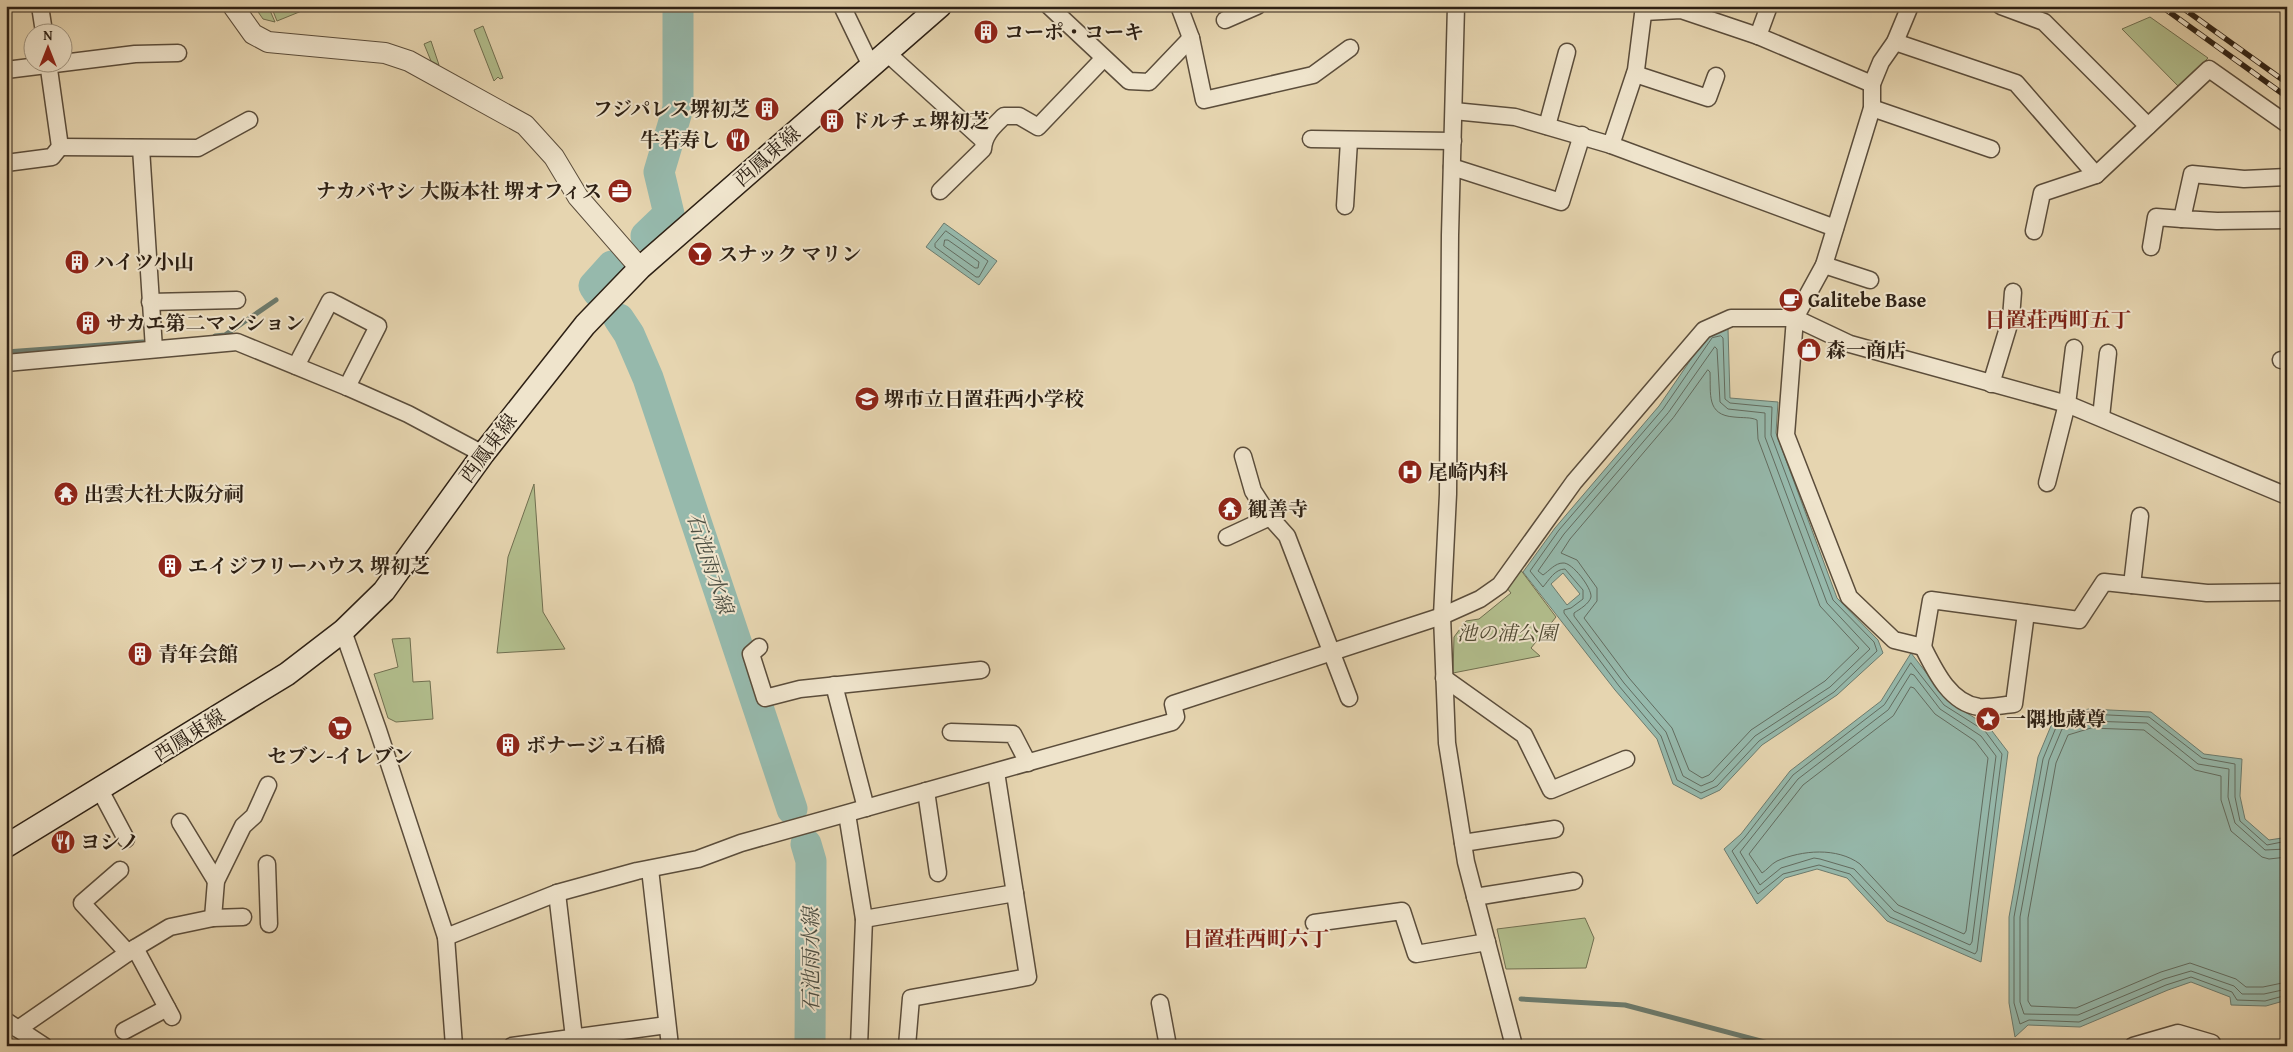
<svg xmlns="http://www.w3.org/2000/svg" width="2293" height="1052" font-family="'Gentium Book Plus','Noto Serif JP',serif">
<rect width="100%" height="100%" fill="#e6d5b0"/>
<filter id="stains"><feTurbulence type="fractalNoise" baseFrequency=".004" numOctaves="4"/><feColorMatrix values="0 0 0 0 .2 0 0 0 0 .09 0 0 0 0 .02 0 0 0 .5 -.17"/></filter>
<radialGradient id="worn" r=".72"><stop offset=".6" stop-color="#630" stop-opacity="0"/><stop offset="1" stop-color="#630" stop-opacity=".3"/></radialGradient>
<g fill="#b2be8d" stroke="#706f50">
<path d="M254 6H268L275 22 263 19Z"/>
<path d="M271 6H314L277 21Z"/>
<path d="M2150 17 2208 58 2179 87 2122 29Z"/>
<path d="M483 26 503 78 500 79 498 77 494 81 474 30Z"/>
<path d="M431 41 439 65 431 61 424 44Z"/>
<path d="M534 484 543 612 565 649 497 653 508 557Z"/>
<path d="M1520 569 1556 617 1531 648 1540 656 1453 673 1454 637 1466 621 1479 619 1511 593 1506 587Z"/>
<path d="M410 638 413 682 430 681 433 719 396 722 388 718 374 674 398 667 392 639Z"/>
<path d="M1585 918 1594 938 1586 968 1506 969 1497 929Z"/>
</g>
<g fill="#96b9ac" stroke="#6c7c6f" fill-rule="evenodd">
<path d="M944 223 997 261 979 285 926 247Z"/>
<path d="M1728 329 1730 398 1778 402 1776 433 1837 598 1878 640 1883 653 1837 695 1762 745 1720 790 1701 799 1673 784 1657 739 1615 690 1523 572 1555 528 1659 406 1709 333ZM1563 573 1580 594 1567 605 1551 584Z"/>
<path d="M1911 653 1948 701 1989 727 2008 752 1981 962 1887 921 1847 878 1817 869 1785 878 1757 904 1724 849 1741 834 1790 771 1881 701Z"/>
<path d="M2089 709 2151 712 2204 754 2242 759 2240 796 2245 819 2269 840 2282 838 2287 835V1000L2266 1006 2231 1005 2230 997 2191 982 2168 990 2080 1027 2028 1025 2015 1037 2009 1003V917L2038 757 2053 721 2073 712Z"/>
</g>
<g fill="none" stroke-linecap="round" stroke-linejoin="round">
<g stroke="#626c60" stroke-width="1">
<path d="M946 231 988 261 979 277H976L935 247V244Z"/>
<path d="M945 240H948L979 262 978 268H975L944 246Z"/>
<path d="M1721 336 1723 338 1725 399 1730 403 1772 407 1771 435 1833 600 1874 642 1877 651 1834 692 1759 741 1717 786 1701 793 1677 780 1661 736 1619 686 1564 613V610L1571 608 1583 599V590L1565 569C1555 569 1549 580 1543 587L1530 571 1559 530 1663 409 1712 338Z"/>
<path d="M1715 347 1717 349 1720 402 1728 409 1765 413V437L1827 603 1870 649 1830 687 1755 736 1713 781 1701 786 1683 776 1666 732 1624 683 1574 616V613C1580 609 1589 604 1591 597 1592 588 1572 562 1563 563 1555 563 1549 571 1543 575L1538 571 1564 534 1668 413Z"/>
<path d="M1708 370 1710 372C1711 394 1706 415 1734 417 1742 418 1751 417 1757 420L1758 439 1820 606 1859 648 1825 681 1751 730 1709 775 1702 778 1689 770 1672 728 1629 678 1584 618 1597 601V588L1577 560 1561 553 1570 539 1673 418Z"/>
<path d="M1911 663 1944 705 1985 731 2002 754 1977 951 1975 954 1890 917 1850 874 1819 865 1783 874 1758 894 1732 851 1745 837 1793 775 1884 705Z"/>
<path d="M1911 674 1914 675 1940 709 1981 736 1996 756 1972 942 1970 945 1894 911 1854 869 1820 859 1814 858 1781 868 1760 885 1740 852 1798 779 1888 710Z"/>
<path d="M1911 687 1914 688 1935 714 1975 741 1988 758 1966 931 1964 934 1898 905 1860 864C1837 847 1802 850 1777 861 1771 864 1767 870 1762 873L1749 854 1803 785 1893 716Z"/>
<path d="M2287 841 2267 845 2240 821 2235 797V764L2202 758 2149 717 2089 714 2075 717 2057 725 2043 759 2014 917V1003L2020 1024 2029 1020 2079 1022 2166 985 2191 977 2232 992 2237 1000 2265 1001 2287 995"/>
<path d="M2287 849 2265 850 2235 823 2228 797 2229 769 2198 764 2147 723 2090 721 2062 729 2049 760 2020 917V1002L2024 1014 2078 1015 2164 979 2191 971 2234 986 2242 994H2264L2287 989"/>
<path d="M2287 857 2269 859 2262 857 2231 831 2221 800V776L2195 770 2144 730 2091 728 2068 735 2056 763 2028 918V1001L2031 1006 2076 1008 2161 972 2190 963 2236 979 2246 987H2263L2287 982"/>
</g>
<g stroke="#6c7c6f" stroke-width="5">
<path d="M215 336 225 335 276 300"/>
<path d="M6 352 143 342"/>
<path d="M1521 999 1625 1005 1780 1046"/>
</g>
<g stroke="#96b9ac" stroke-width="31">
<path d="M646 236 669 214 659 172 678 108V6"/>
<path d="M598 292 594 286 612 266"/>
<path d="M619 319 629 334 648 378 792 809"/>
<path d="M806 844 811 861 810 1046"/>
</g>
<defs>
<g id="minor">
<path d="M40 6 44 32"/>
<path d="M842 6 871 66"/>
<path d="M1049 6 1129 81 1149 82 1191 38"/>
<path d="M1179 6 1191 38 1204 100 1313 75 1350 48"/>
<path d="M1456 6 1450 235 1448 494 1442 616 1447 743 1466 862 1514 1046"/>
<path d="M2001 6 2044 22 2148 126"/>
<path d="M1644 12 1681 10 1758 36 1872 84"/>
<path d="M1225 20 1257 6"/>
<path d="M1758 36 1769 6"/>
<path d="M1895 42 2016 83 2096 175"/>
<path d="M887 53 984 141"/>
<path d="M6 70 135 54 178 53"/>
<path d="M1635 74 1708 98 1716 76"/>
<path d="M1872 108 1991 149"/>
<path d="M1454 111 1515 117 1611 145 1636 70 1644 6"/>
<path d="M1547 126 1567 52"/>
<path d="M1311 139 1453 141"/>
<path d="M1611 145 1835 228"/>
<path d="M60 147 198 148 249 120"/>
<path d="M141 148 154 349"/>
<path d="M6 163 52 157 60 147 48 62"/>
<path d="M1452 167 1561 202 1582 135"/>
<path d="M2287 177 2244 179 2192 174 2182 219 2217 221 2287 220"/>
<path d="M940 191 983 149C984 134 994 126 1004 116H1019L1038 127 1104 58"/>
<path d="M1345 206 1349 141"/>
<path d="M2034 231 2042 193 2096 175 2209 69 2287 124"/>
<path d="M2151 247 2156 217 2182 219"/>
<path d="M1824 265 1870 280"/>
<path d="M150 302 237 300"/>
<path d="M2281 360 2287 361"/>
<path d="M6 363 237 342 347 387 408 414 483 454"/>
<path d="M296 366 330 301 378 326 347 387"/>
<path d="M1991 384 2011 318 2013 292"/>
<path d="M2101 417 2108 353"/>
<path d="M1243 456 1253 491 1270 517 1287 536 1349 698"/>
<path d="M2047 483 2067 404 2074 348"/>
<path d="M2287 496 2067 404 1850 344 1795 318 1786 435 1849 597 1894 640 1923 647 1931 600 2079 620 2104 582 2207 593 2287 592"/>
<path d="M1227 537 1270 517"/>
<path d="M2132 585 2140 516"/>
<path d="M343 631 378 730 446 937 454 1046"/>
<path d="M759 647 751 654 765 698 800 689 981 670"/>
<path d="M1923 647C1935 671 1950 703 1979 707 1990 708 2003 705 2014 704L2026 613"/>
<path d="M1444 678 1524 735 1551 790 1626 759"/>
<path d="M834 685 866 808"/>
<path d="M951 732 1013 734 1028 763"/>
<path d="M100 790 126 839"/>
<path d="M926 791 938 873"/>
<path d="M847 814 864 919 859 1046"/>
<path d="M180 822 216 881"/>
<path d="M1463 843 1555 829"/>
<path d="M267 864 269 924"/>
<path d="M650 869 670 1046"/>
<path d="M120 870 82 903 128 953"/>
<path d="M557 893 575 1046"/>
<path d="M1475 897 1574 881"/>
<path d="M213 918 216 881 243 826 254 816 268 785"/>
<path d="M864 919 1015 893"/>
<path d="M1314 923 1402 911 1416 954 1487 942"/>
<path d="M446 937 557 893 637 871 698 859 741 843 1172 722 1176 717 1173 704 1442 616 1480 599 1500 585 1574 482 1704 330 1731 318H1795L1824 265 1872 108V84L1881 62 1895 42 1910 6"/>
<path d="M135 948 172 1017"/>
<path d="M1160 1003 1168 1046"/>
<path d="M6 1021 44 1046"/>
<path d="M18 1029 135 948 170 927 213 918 243 917"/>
<path d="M124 1031 167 1008"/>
<path d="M512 1046 667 1025"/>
<path d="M907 1046 911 998 1028 977 996 772"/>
<path d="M2133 1046 2178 1033 2212 1043"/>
</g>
<path id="tertiary" d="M233 6 253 34 268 42 385 53 409 61 525 125 554 157 578 197 640 268"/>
<path id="secondary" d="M6 846 287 674 343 631 384 591 483 454 585 325 640 268 940 6"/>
</defs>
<use href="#minor" stroke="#5b4d3b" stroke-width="19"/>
<use href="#tertiary" stroke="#5b4d3b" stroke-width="22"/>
<use href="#secondary" stroke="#2d2014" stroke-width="25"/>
<use href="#minor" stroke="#efe4cc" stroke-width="16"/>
<use href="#tertiary" stroke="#efe4cc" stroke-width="20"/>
<use href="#secondary" stroke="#efe4cc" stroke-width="22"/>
<defs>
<g id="rail">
<path d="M2161 6 2287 97"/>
<path d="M2180 6 2287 83"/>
</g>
</defs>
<use href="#rail" stroke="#2d2014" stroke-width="5.5"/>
<use href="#rail" stroke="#efe4cc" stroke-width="4" stroke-dasharray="11" stroke-linecap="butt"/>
</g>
<defs>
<symbol id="building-disc" viewBox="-11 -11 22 22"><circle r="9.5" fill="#8f2418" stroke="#efe4cc"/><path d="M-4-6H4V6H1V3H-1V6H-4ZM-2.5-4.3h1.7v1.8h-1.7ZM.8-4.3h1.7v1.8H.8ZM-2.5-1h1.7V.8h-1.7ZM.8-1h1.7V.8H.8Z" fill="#fff"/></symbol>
<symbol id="restaurant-disc" viewBox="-11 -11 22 22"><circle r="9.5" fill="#8f2418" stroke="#efe4cc"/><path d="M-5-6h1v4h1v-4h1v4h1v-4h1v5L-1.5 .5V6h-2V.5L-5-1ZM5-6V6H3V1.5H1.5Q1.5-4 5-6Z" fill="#fff"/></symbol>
<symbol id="office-disc" viewBox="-11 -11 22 22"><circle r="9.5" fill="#8f2418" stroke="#efe4cc"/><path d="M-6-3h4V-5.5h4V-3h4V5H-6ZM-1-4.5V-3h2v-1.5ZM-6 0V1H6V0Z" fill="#fff"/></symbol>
<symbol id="bar-disc" viewBox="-11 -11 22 22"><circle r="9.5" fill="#8f2418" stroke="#efe4cc"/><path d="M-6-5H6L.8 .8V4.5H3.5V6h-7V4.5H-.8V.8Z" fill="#fff"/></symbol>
<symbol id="cafe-disc" viewBox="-11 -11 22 22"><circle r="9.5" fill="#8f2418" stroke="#efe4cc"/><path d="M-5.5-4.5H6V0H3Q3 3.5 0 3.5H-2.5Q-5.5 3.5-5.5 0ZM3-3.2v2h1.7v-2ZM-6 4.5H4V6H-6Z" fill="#fff"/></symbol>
<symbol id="shop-disc" viewBox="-11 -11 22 22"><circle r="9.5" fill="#8f2418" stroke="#efe4cc"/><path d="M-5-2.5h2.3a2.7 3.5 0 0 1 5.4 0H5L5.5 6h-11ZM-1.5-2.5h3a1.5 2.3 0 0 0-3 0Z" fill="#fff"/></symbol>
<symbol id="school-disc" viewBox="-11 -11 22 22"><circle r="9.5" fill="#8f2418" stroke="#efe4cc"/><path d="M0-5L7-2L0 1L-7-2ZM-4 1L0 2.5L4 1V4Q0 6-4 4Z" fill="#fff"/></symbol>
<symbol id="hospital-disc" viewBox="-11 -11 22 22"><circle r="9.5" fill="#8f2418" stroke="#efe4cc"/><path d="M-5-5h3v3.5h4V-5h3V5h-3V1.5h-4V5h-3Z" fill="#fff"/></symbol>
<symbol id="temple-disc" viewBox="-11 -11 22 22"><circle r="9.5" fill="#8f2418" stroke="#efe4cc"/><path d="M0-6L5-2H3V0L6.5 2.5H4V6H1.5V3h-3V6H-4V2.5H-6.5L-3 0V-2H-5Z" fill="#fff"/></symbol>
<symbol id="sight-disc" viewBox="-11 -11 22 22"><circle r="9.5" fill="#8f2418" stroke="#efe4cc"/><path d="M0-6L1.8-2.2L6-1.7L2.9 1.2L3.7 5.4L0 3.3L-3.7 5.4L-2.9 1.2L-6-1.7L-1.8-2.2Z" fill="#fff"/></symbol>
<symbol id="supermarket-disc" viewBox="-11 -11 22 22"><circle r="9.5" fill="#8f2418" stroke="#efe4cc"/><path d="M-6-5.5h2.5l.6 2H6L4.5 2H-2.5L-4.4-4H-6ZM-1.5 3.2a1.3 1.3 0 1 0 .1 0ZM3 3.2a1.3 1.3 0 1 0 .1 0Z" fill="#fff"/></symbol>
</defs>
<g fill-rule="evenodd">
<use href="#building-disc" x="972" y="18" width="28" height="28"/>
<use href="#building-disc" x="753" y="95" width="28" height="28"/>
<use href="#building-disc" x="818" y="107" width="28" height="28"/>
<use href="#restaurant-disc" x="724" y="126" width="28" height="28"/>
<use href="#office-disc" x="606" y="177" width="28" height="28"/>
<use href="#bar-disc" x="686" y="240" width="28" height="28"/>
<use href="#building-disc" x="63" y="248" width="28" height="28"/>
<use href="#cafe-disc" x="1777" y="286" width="28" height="28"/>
<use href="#building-disc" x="74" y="309" width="28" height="28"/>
<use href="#shop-disc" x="1795" y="336" width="28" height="28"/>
<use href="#school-disc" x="853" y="385" width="28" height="28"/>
<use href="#hospital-disc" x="1396" y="458" width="28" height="28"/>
<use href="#temple-disc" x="52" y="480" width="28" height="28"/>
<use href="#temple-disc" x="1216" y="495" width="28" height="28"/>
<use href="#building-disc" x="156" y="552" width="28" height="28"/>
<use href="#building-disc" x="126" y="640" width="28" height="28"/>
<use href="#sight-disc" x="1974" y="705" width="28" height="28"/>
<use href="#supermarket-disc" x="326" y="714" width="28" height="28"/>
<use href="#building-disc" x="494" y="731" width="28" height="28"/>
<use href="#restaurant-disc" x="49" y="828" width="28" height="28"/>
</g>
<g text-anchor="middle" stroke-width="4" stroke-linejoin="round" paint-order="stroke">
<g font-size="20" font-weight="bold" fill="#2d2014" stroke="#efe4cc" text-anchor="start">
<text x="1004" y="39">コーポ・コーキ</text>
<text x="750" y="116" text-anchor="end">フジパレス堺初芝</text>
<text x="850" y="128">ドルチェ堺初芝</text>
<text x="720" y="147" text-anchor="end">牛若寿し</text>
<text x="602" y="198" text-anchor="end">ナカバヤシ 大阪本社 堺オフィス</text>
<text x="718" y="261">スナック マリン</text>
<text x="94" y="269">ハイツ小山</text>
<text x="1808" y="307">Galitebe Base</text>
<text x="106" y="330">サカエ第二マンション</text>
<text x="1826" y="357">森一商店</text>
<text x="884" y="406">堺市立日置荘西小学校</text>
<text x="1428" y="479">尾崎内科</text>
<text x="84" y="501">出雲大社大阪分祠</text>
<text x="1248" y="516">観善寺</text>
<text x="188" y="573">エイジフリーハウス 堺初芝</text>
<text x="158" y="661">青年会館</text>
<text x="2006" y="726">一隅地蔵尊</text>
<text x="526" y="752">ボナージュ石橋</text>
<text x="340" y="763" text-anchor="middle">セブン-イレブン</text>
<text x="80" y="849">ヨシノ</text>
</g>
<g font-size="20" fill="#2d2014" stroke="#efe4cc">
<text transform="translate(767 156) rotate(-41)" y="7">西鳳東線</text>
<text transform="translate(488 448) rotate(-53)" y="7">西鳳東線</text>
<text transform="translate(189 735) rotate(-32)" y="7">西鳳東線</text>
</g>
<g font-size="20" font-style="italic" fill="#4e4832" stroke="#efe4cc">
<text x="1507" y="640">池の浦公園</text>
</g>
<g font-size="21" font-weight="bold" fill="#7a1f14" stroke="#efe4cc">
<text x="2058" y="327">日置荘西町五丁</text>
<text x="1256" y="946">日置荘西町六丁</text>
</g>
<g font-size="21" font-style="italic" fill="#4c4e42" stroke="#efe4cc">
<text transform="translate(710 563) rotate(72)" y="7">石池雨水線</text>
<text transform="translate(811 960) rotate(-90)" y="7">石池雨水線</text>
</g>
</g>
<rect width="2293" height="1052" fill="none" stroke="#e6d5b0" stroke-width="25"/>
<rect x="8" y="8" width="2278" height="1037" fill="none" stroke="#2d2014" stroke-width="2.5"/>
<rect x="12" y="12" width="2268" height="1027" fill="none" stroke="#2d2014"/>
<g transform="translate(48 48)"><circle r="24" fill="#efe4cc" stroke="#a19682"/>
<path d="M0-4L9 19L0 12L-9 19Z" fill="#8f2418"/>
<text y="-8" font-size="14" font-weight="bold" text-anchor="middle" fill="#2d2014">N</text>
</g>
<rect width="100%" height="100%" filter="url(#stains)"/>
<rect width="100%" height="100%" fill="url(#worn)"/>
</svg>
